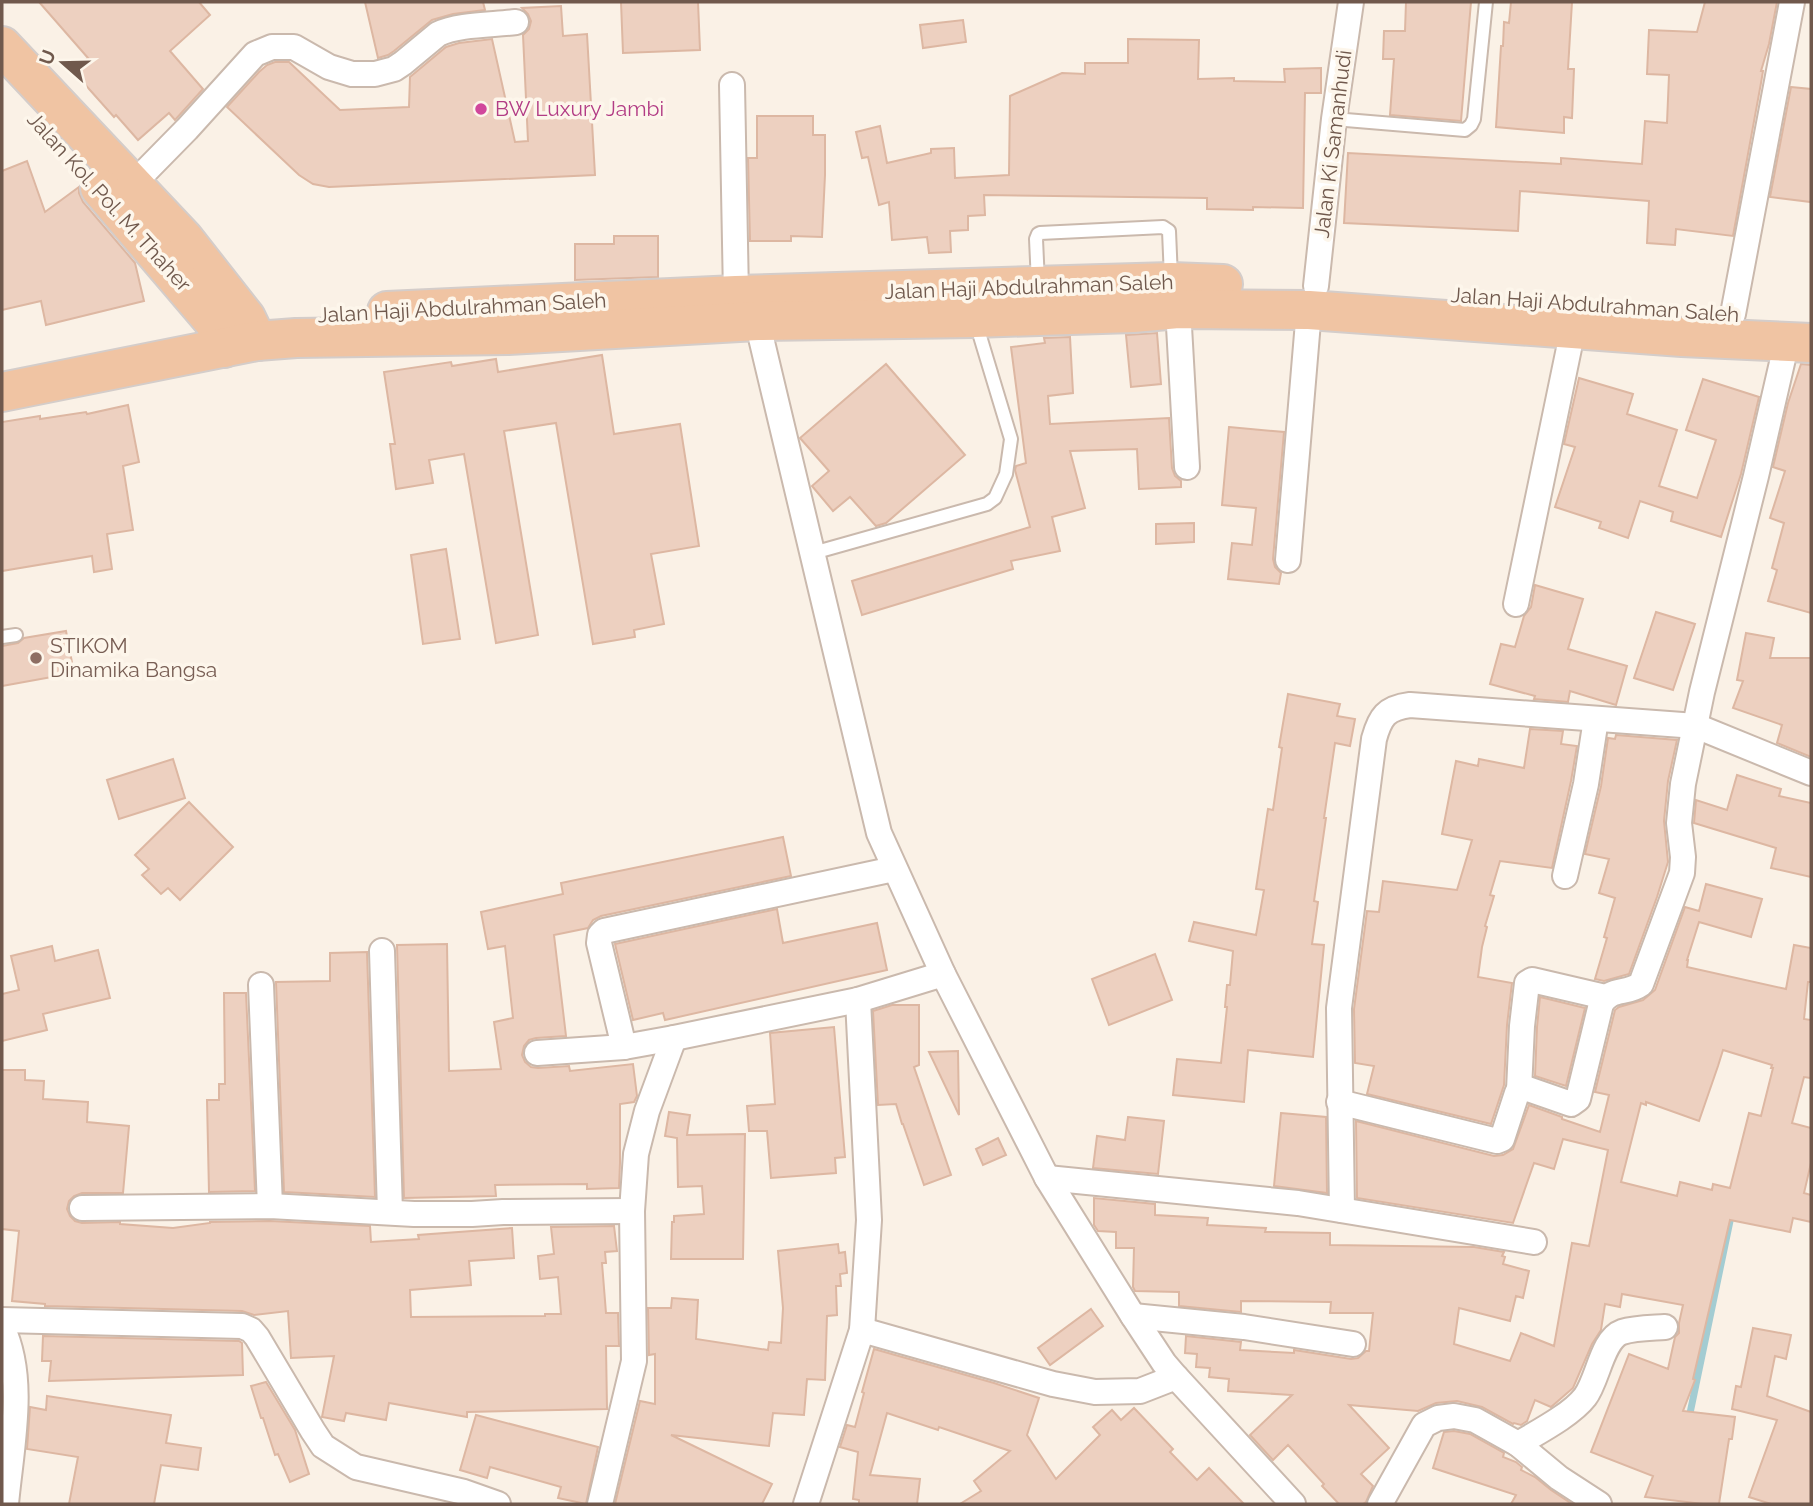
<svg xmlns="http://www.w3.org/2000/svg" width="1813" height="1506" font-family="Raleway,sans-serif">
<rect width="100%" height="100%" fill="#faf1e6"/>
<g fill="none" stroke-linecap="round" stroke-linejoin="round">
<path stroke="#a3ccd2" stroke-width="7" d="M1689 1418 1730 1221"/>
</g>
<g fill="#edd0c0" stroke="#ddb7a2" stroke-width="2" fill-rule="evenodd">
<path d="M39 2H199L210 15 170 51 203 89 175 120 169 113 138 140 116 115 114 117 73 71 88 58Z"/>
<path d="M365 2H483L485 10 453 14 432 20 394 51 388 55 378 58Z"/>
<path d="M621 2H698L700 50 623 53Z"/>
<path d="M1406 2H1471L1461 121 1390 115 1394 59H1383L1384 31H1405Z"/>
<path d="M1511 2H1572L1568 69H1574L1572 118 1564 117V133L1496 127 1501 46H1503L1504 22 1509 23Z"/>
<path d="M1705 2H1777L1769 44 1761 71H1763L1761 83 1733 236 1676 229 1675 245 1647 243 1649 201 1520 191 1518 231 1344 223 1348 153 1561 164V158L1642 164 1645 121 1667 123 1669 75 1647 74 1649 30 1697 32Z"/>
<path d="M561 6 563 36 587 34 595 175 329 187 313 184 299 175 227 107 259 72 267 65 275 62H289L340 110 409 107 410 77 446 47 459 43 492 39 515 142 528 141 523 35 529 29 531 21 528 14 522 8Z"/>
<path d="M963 20 966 42 923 48 920 25Z"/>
<path d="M1128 39 1199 40 1198 79 1234 78V81L1285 82 1284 69 1321 68V93H1305L1303 208 1253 207V210L1207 209V198L984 195 985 215 968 216V230L950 231 951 252 929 253 927 237 892 240 889 202 879 205 868 157 862 158 856 132 880 126 887 163 931 153V149L954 148 955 178 1009 175 1010 96 1062 73 1085 74V63H1128Z"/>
<path d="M1791 87 1811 89V202L1770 197Z"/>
<path d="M757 116H813V135H825V175L822 237 791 236V241H750L748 158H757Z"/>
<path d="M27 161 45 212 79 187V193L83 202 135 263 144 301 46 325 41 301 2 310V171Z"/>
<path d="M614 236H658V277L575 280V244H614Z"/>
<path d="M1157 333 1161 384 1131 387 1126 335Z"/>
<path d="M1070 337 1073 393 1048 396 1050 424 1169 418 1172 468 1175 476 1181 481V487L1139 489 1137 449 1070 451 1085 508 1052 517 1060 551 1011 561 1013 569 862 615 852 581 1030 527 1015 470 1016 466 1026 463 1011 347 1045 343 1044 338Z"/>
<path d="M602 355 614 434 680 424 699 546 651 554 664 624 634 630 635 637 593 644 556 423 504 431 538 635 496 643 464 454 429 460 433 483 396 489 390 444H395L384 372 451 362 452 366 496 359 498 372Z"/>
<path d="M886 364 965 455 886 523 876 526 850 497 833 511 812 486 829 471 800 438Z"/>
<path d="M1801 364 1811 365V613L1768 601 1777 570 1772 568 1784 523 1770 518 1785 471 1773 467 1788 403Z"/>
<path d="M1579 378 1633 394 1627 414 1677 430 1659 486 1697 498 1716 440 1686 430 1703 379 1759 397 1741 474 1721 537 1671 521 1673 512 1640 501 1628 538 1599 528 1601 522 1555 507 1575 447 1564 444Z"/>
<path d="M128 405 139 462 123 466 133 530 107 534 112 569 94 572 92 556 2 571V422L40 416V419L86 412 87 414Z"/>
<path d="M1229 427 1284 432 1273 559 1275 567 1281 573 1279 584 1228 579 1232 543 1252 545 1256 508 1222 505Z"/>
<path d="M1194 523V542L1156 544V524Z"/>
<path d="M446 549 460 639 423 644 411 555Z"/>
<path d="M1535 585 1583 599 1568 649 1627 666 1616 705 1570 691 1568 702 1534 699 1535 696 1490 684 1501 644 1515 647 1524 616 1531 607Z"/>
<path d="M1656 612 1695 624 1673 690 1634 678Z"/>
<path d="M66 631 74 673 2 686V646L18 643 24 638Z"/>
<path d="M1746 633 1774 638 1770 658H1811V757L1777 743 1782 725 1733 708 1743 681 1737 680Z"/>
<path d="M1288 694 1340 704 1337 716 1355 719 1350 746 1335 743 1324 818H1326L1314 901 1318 902 1312 944 1324 945 1313 1057 1248 1050 1244 1102 1173 1095 1177 1059 1221 1063 1227 1007H1225L1227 985H1230L1233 951 1189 941 1194 922 1256 935 1264 890 1256 889 1268 809 1273 810 1282 748 1279 747Z"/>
<path d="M1530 729 1563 731 1561 744 1577 746 1571 781 1552 868 1500 861 1490 895 1494 896 1485 926 1487 927 1482 947 1478 977 1512 983 1507 1025 1504 1085 1491 1124 1367 1094 1374 1066 1355 1063 1354 1009 1367 911 1379 912 1383 881 1457 890 1472 840 1442 834 1456 761 1478 766 1479 759 1524 768Z"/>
<path d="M1616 735 1677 740 1668 781 1664 821 1668 862 1657 897 1629 974 1604 981 1595 979 1607 938 1604 937 1615 898 1599 893 1609 859 1585 854 1601 786 1608 738 1615 739Z"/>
<path d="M173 759 185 798 119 819 107 780Z"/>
<path d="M1737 775 1781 789 1779 796 1811 803V877L1771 868 1776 848 1694 823 1696 800 1727 810Z"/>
<path d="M189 802 233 847 180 900 168 888 161 894 142 875 149 869 135 855Z"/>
<path d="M783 837 791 876 601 916 593 920 588 928 554 935 566 1036 536 1038 529 1040 524 1046 522 1055 525 1062 531 1067 538 1068 569 1066 570 1071 633 1064 637 1096 634 1102 620 1104V1163L619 1188 587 1189V1184L495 1185 496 1196 404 1198 397 945 447 944 449 1071 501 1069 494 1022 513 1018 505 946 488 949 481 912 563 894 561 883Z"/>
<path d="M1706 884 1762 899 1751 937 1699 922 1687 960H1688L1687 967 1786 989 1794 945 1811 948V982H1808L1804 1019 1811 1020V1078L1804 1077 1792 1123 1811 1128V1163L1804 1193 1811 1195V1222L1793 1218 1790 1232 1730 1220 1693 1379 1695 1380 1683 1411 1735 1417 1732 1439H1729L1719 1504H1703L1645 1497 1653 1476 1591 1452 1629 1354 1668 1369 1675 1337 1679 1333V1323L1683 1305 1622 1294 1620 1307 1605 1304 1601 1330 1592 1344 1573 1388 1551 1407 1535 1400 1527 1421 1521 1425 1514 1423 1513 1424 1482 1407 1457 1401 1436 1403 1418 1411 1349 1405 1389 1448 1361 1474 1373 1486 1366 1502 1363 1504H1339L1322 1486 1324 1484 1288 1445 1273 1460 1250 1435 1292 1395 1228 1391 1229 1379 1209 1377 1210 1368 1196 1367 1197 1354 1185 1353 1186 1336 1241 1342 1240 1350 1294 1353V1350L1351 1359 1358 1358 1366 1351H1369L1373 1313H1330L1331 1302 1241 1301V1312L1179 1306V1292L1135 1291 1133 1287 1134 1248H1116V1232L1098 1231 1094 1225V1198L1155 1204V1215L1208 1218 1207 1225 1266 1228 1265 1232 1330 1233V1245L1474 1247 1504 1252 1502 1256 1505 1257 1503 1264 1529 1271 1523 1298 1516 1296 1510 1321 1459 1308 1454 1344 1510 1361 1521 1333 1554 1346 1572 1243 1589 1246 1608 1150 1563 1139 1554 1169 1534 1163 1513 1223 1357 1198 1356 1121 1494 1156 1503 1155 1513 1149 1529 1105 1562 1117V1119L1600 1132 1609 1095 1595 1092 1615 1010 1619 1007 1643 1000 1655 990 1685 907 1699 911ZM1723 1050 1772 1065 1771 1068H1773L1761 1116 1749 1113 1730 1188 1713 1184 1712 1190 1680 1182 1677 1196 1621 1182 1641 1103 1646 1105V1102L1699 1121 1718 1066Z"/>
<path d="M777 909 783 943 877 923 887 970 665 1020 663 1013 633 1020 615 944Z"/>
<path d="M52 946 55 961 98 950 110 998 43 1014 47 1030 2 1041V994L19 990 11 956Z"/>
<path d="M367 952 375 1197 284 1192 276 982 330 981V953Z"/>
<path d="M1155 954 1172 1000 1109 1025 1092 979Z"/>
<path d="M224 993H246L255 1191 209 1192 207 1100H219V1084H225Z"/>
<path d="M1540 997 1585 1008 1566 1086 1535 1076 1537 1027Z"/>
<path d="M892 1005H919V1065L914 1067 951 1175 924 1185 903 1124H902L896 1104 878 1105 873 1011Z"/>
<path d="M834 1027 845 1157 835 1158 836 1173 771 1178 767 1131H749L747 1106 775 1104 770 1033Z"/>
<path d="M958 1051 959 1115 929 1052Z"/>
<path d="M2 1070H25V1080L44 1081 43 1099 88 1102 87 1122 129 1126 123 1193H82L74 1196 69 1201 67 1209 70 1216 75 1221 82 1223 120 1222V1224L173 1228 210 1223V1222L270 1221 370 1226 371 1242 419 1239 418 1235 512 1228 514 1258 469 1261 471 1285 410 1290 411 1317 545 1316V1314H561L558 1277 540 1279 538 1256 554 1254 551 1227 614 1226 617 1251 605 1252 606 1263H602L606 1313H618L619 1346H606L607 1409 467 1412V1417L389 1403 386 1420 346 1413 344 1421 322 1417 334 1356 291 1358 288 1311 254 1315 242 1311 45 1306V1304L12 1301 19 1231 2 1229Z"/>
<path d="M669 1112 690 1115 687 1135 745 1134 743 1259H671L672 1222H674V1216L704 1214 702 1186 678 1187 677 1138 665 1136Z"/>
<path d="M1281 1113 1326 1117 1327 1193 1274 1186Z"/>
<path d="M1128 1117 1164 1121 1158 1174 1093 1168 1097 1136 1125 1140Z"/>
<path d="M998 1138 1006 1155 983 1165 976 1149Z"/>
<path d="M838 1244 839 1253 845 1252 847 1273 840 1274 841 1286H836L837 1315 827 1316 825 1380 807 1379 804 1415 773 1413 769 1446 671 1435 772 1484 762 1504H615L640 1401 655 1404V1354L649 1355 648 1308H671L672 1298 698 1300 696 1339 768 1350 769 1342 781 1343 783 1308 778 1251Z"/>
<path d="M1091 1309 1103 1326 1050 1365 1038 1348Z"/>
<path d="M1753 1328 1791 1335 1786 1359 1775 1356 1767 1396 1811 1412V1504H1771L1749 1497 1777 1420 1732 1409 1736 1386 1741 1387Z"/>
<path d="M43 1336 239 1341 242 1343 243 1375 49 1381 51 1361H42Z"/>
<path d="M874 1349 994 1383 1039 1398 1027 1435 1056 1479 1100 1435 1093 1427 1112 1410 1121 1420 1134 1408 1173 1449 1170 1452 1197 1480 1209 1468 1244 1504H960L981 1491 974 1481 1010 1451 939 1427 938 1430 887 1413 870 1475 920 1479 917 1504H859V1500L853 1499 858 1452 840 1447 847 1425 855 1427 864 1393 862 1392Z"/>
<path d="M266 1382 295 1430 309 1474 290 1482 278 1454 275 1455 263 1418H261L251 1386Z"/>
<path d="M47 1396 171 1415 166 1443 201 1448 198 1470 161 1465 154 1504H69L78 1457 27 1449 30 1407 46 1410Z"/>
<path d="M476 1415 598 1447 586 1504 558 1498 561 1487 490 1467 487 1478 460 1470Z"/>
<path d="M1454 1431 1470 1434 1504 1453 1503 1457 1516 1462 1522 1467 1521 1470 1535 1477 1551 1490 1572 1504H1511L1516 1495 1433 1468 1444 1432Z"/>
</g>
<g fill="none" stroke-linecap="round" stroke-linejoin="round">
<defs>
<g id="service">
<path d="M1334 119 1465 130 1471 125 1474 119 1486 2"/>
<path d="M1038 283 1036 239 1038 234 1040 233 1163 227 1169 231 1171 278"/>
<path d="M813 553 987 504 995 498 1006 474 1011 439 976 323"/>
<path d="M2 637 16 635"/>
</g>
<g id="minor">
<path d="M732 85 736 295"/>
<path d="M132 185 187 129 255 54 272 47H294L329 67 352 74H375L394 69 403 63 438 34C458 24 493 25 516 22"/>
<path d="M1316 286 1334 119 1351 2"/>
<path d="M1178 309 1187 467"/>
<path d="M1733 314 1792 2"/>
<path d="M757 321 879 833 943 974 1047 1178 1133 1316 1164 1363 1176 1377 1293 1504"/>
<path d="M1288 560 1309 310"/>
<path d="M1516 604 1573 329"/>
<path d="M1565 876 1586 784 1596 719"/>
<path d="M382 951 390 1212"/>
<path d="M261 985 270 1206"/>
<path d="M624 1047 599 943 600 935 604 931 894 869"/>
<path d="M537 1053 624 1047 674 1038 858 1000 943 974"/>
<path d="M1519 1090 1522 1026 1527 983 1532 980 1605 997"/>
<path d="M1339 1102 1497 1141 1502 1139 1517 1093 1519 1090 1525 1088 1571 1104 1578 1099 1601 1004C1611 987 1626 995 1641 984L1682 873 1683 857 1679 823 1683 784 1702 692 1756 476 1787 341"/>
<path d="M1047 1178 1298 1203 1534 1242"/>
<path d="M82 1208 270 1206 414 1214H472L503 1212 632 1211"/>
<path d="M1342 1210 1339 1008 1374 739C1380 717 1386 708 1410 705L1696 726 1811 773"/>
<path d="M1133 1316 1244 1327 1353 1344"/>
<path d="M2 1320 242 1326 251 1330 257 1337 313 1431 323 1446 356 1467 464 1492 498 1504"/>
<path d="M2 1327C27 1379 11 1448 6 1504"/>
<path d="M862 1330 1053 1384 1095 1392 1140 1391 1176 1377"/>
<path d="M1518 1444C1538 1432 1571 1415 1585 1397 1598 1380 1602 1339 1622 1332 1635 1328 1652 1328 1665 1327"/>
<path d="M600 1504 634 1361 632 1211 636 1154 647 1111 674 1038"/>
<path d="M806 1504 862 1330 869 1220 858 1000"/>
<path d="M1380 1504 1424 1425 1438 1418 1454 1416 1475 1420 1518 1444 1559 1478 1599 1504"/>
</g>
<g id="trunk">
<path d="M2 46 184 239 246 318 257 341"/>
<path d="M100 188 215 323 224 348"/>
<path d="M387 311 736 295 1171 282 1223 284"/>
<path d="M2 392 257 341 296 338 508 335 757 321 974 318 1133 313 1178 309 1309 310 1682 337 1811 343"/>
</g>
</defs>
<use href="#service" stroke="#cab9ad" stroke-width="16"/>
<use href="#minor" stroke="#cab9ad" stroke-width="28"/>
<use href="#trunk" stroke="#d4cdca" stroke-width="42"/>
<use href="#service" stroke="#fff" stroke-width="12"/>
<use href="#minor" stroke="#fff" stroke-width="24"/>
<use href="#trunk" stroke="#f0c4a3" stroke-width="38"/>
</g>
<circle fill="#d1479c" stroke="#fdf6eb" stroke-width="2.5" cx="481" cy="109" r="7"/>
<circle fill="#8d6e63" stroke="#fdf6eb" stroke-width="2.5" cx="36" cy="658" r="7"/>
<g text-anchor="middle" stroke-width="7" stroke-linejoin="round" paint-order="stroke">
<g font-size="21" fill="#b23c85" stroke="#fdf6eb" text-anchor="start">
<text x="495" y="116">BW Luxury Jambi</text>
</g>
<g font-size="21" fill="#70594d" stroke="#fdf6eb">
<text transform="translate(1333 144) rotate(-83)" y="7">Jalan Ki Samanhudi</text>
<text transform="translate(109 202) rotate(48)" y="7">Jalan Kol. Pol. M. Thaher</text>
<text transform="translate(1029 287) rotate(-2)" y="7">Jalan Haji Abdulrahman Saleh</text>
<text transform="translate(1595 305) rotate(4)" y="7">Jalan Haji Abdulrahman Saleh</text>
<text transform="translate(462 308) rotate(-3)" y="7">Jalan Haji Abdulrahman Saleh</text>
</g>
<g font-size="21" fill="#785e54" stroke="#fdf6eb" text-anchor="start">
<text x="50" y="653">STIKOM<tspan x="50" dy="24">Dinamika Bangsa</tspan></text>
</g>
</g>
<rect width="1813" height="1506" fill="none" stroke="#70594d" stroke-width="7"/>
<g transform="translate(63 63) rotate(290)" stroke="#fdf6eb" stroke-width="5" paint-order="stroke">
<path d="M0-5L12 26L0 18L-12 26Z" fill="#70594d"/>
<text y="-10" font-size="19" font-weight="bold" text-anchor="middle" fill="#70594d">U</text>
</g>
</svg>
